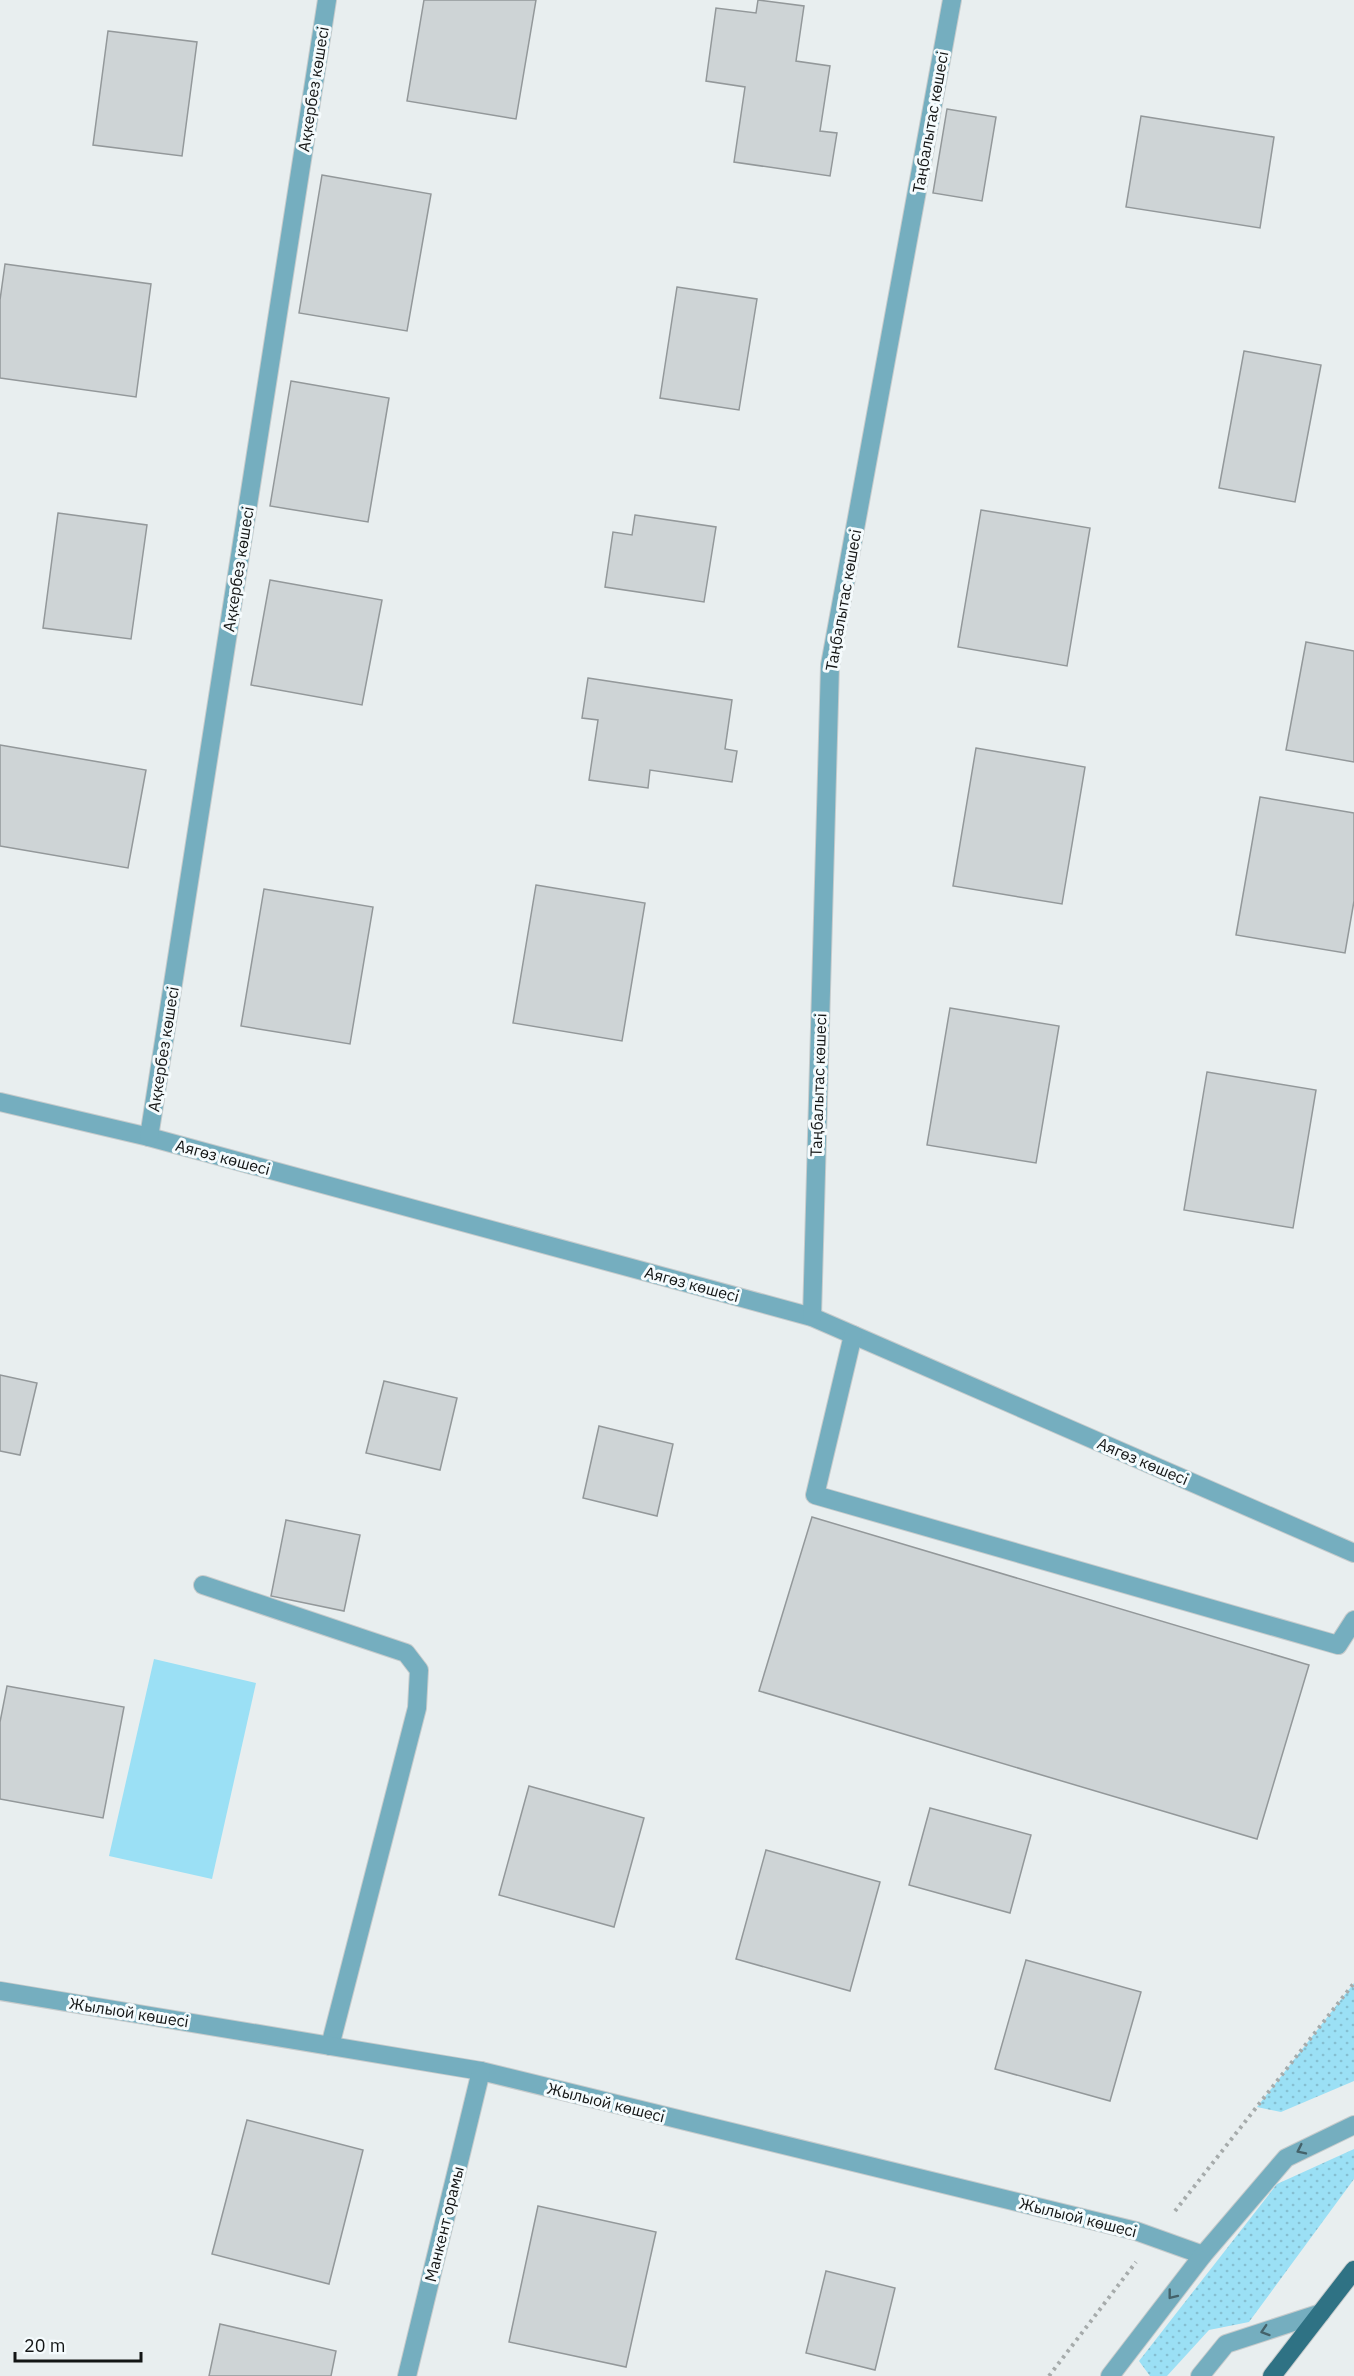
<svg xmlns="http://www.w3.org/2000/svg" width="1354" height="2376" font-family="'IBM Plex Sans',sans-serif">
<defs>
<pattern id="grass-dots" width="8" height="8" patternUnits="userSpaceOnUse" patternTransform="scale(1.5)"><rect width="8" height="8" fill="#9be0f5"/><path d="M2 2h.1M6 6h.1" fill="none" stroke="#85bfd1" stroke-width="1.8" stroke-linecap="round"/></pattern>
</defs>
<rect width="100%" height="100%" fill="#e8eeef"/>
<g fill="url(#grass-dots)">
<path d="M1354 1983V2081L1281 2112 1257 2107Z"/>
<path d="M1354 2149V2179L1249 2322 1209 2330 1167 2376H1150L1139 2361 1277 2184Z"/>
</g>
<path fill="#9be0f5" d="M154 1659 256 1683 212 1879 109 1856Z"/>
<g fill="#ced4d6" stroke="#93989a" stroke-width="1.5">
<path d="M424 0H536L516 119 407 101Z"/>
<path d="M758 0 804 6 796 61 830 66 820 131 837 133 830 176 734 162 745 87 706 81 716 8 756 13Z"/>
<path d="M108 31 197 42 182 156 93 145Z"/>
<path d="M947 109 996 117 982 201 933 193Z"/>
<path d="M1141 116 1274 137 1260 228 1126 207Z"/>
<path d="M322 175 431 194 407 331 299 313Z"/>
<path d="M5 264 151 284 136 397 0 378V300Z"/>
<path d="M677 287 757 299 739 410 660 398Z"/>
<path d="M1244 351 1321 365 1295 502 1219 488Z"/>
<path d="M291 381 389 398 368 522 270 506Z"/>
<path d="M981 510 1090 528 1067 666 958 647Z"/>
<path d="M58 513 147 525 131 639 43 628Z"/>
<path d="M635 515 716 527 704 602 605 587 613 532 632 535Z"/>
<path d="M270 580 382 600 362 705 251 685Z"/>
<path d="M1306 642 1354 651V762L1286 750Z"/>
<path d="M588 678 732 700 725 749 737 751 732 782 650 770 648 788 589 780 598 720 582 718Z"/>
<path d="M0 745 146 770 128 868 0 846Z"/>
<path d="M976 748 1085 767 1062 904 953 886Z"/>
<path d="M1260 797 1354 813V901L1345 953 1236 935Z"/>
<path d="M536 885 645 903 622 1041 513 1023Z"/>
<path d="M264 889 373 907 350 1044 241 1026Z"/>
<path d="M950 1008 1059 1026 1036 1163 927 1145Z"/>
<path d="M1207 1072 1316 1090 1293 1228 1184 1210Z"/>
<path d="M0 1375 37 1383 20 1455 0 1451Z"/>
<path d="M384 1381 457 1398 440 1470 366 1453Z"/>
<path d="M599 1426 673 1444 657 1516 583 1498Z"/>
<path d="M812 1517 1309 1665 1257 1839 759 1691Z"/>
<path d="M286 1520 360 1535 344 1611 271 1596Z"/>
<path d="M7 1686 124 1707 103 1818 0 1799V1722Z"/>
<path d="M529 1786 644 1818 614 1927 499 1895Z"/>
<path d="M930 1808 1031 1835 1010 1913 909 1885Z"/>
<path d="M766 1850 880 1882 850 1991 736 1959Z"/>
<path d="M1026 1960 1141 1992 1110 2101 995 2069Z"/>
<path d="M247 2120 363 2150 329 2284 212 2254Z"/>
<path d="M538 2206 656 2232 626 2367 509 2342Z"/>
<path d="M826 2271 895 2288 875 2370 806 2353Z"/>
<path d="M220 2324 336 2351 331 2376H209Z"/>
</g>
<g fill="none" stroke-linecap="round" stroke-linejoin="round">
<defs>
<g id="minor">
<path d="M0 1102 149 1137 812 1317 1354 1553"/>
<path d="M149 1137 327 0"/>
<path d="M812 1317 830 665 952 0"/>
<path d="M853 1335 815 1495 1338 1645 1354 1620"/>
<path d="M203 1585 406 1653 419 1670 417 1708 330 2046"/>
<path d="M0 1991 481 2071 1136 2231 1203 2255"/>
<path d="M407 2376 481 2071"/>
<path d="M1110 2376 1203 2255 1286 2158 1354 2125"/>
<path d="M1200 2376 1226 2344 1321 2313"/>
</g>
<path id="major" d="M1272 2376 1354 2270"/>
</defs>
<use href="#minor" stroke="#c6cbcc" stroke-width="20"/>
<use href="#major" stroke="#c6cbcc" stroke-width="20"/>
<g stroke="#a6abab" stroke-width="4" stroke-dasharray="3 4.5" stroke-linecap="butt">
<path d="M1175 2211 1354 1983"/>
<path d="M1049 2376 1136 2262"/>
</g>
<use href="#minor" stroke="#75aebf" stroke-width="18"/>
<use href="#major" stroke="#2f7284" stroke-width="18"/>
</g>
<defs><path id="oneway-chevron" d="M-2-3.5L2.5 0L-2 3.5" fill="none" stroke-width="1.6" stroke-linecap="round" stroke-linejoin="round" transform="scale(1.5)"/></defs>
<g stroke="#44626a">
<use href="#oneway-chevron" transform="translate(1301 2150) rotate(154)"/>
<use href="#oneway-chevron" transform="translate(1172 2295) rotate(128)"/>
<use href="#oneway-chevron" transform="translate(1265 2331) rotate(162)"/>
</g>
<g text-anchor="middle" stroke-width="6" stroke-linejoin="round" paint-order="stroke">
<g font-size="16" fill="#131515" stroke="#f5fbfd">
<text transform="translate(313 89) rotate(-81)" y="6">Ақкербез көшесі</text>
<text transform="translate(930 122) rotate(-80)" y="6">Таңбалытас көшесі</text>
<text transform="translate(238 569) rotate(-81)" y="6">Ақкербез көшесі</text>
<text transform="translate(843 600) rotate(-80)" y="6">Таңбалытас көшесі</text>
<text transform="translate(163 1049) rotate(-81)" y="6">Ақкербез көшесі</text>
<text transform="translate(818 1085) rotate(-88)" y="6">Таңбалытас көшесі</text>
<text transform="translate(223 1157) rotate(15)" y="6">Аягөз көшесі</text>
<text transform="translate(692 1284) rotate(15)" y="6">Аягөз көшесі</text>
<text transform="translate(1143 1461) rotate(23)" y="6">Аягөз көшесі</text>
<text transform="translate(129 2012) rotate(9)" y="6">Жылыой көшесі</text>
<text transform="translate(606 2102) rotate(14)" y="6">Жылыой көшесі</text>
<text transform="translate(1078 2217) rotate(14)" y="6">Жылыой көшесі</text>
<text transform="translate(444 2224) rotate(-76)" y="6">Манкент орамы</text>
</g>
</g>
<path d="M15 2352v9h126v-9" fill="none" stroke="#131515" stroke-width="3"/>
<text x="24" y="2352" font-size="18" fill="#131515" stroke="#f5fbfd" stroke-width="4.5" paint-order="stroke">20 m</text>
</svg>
